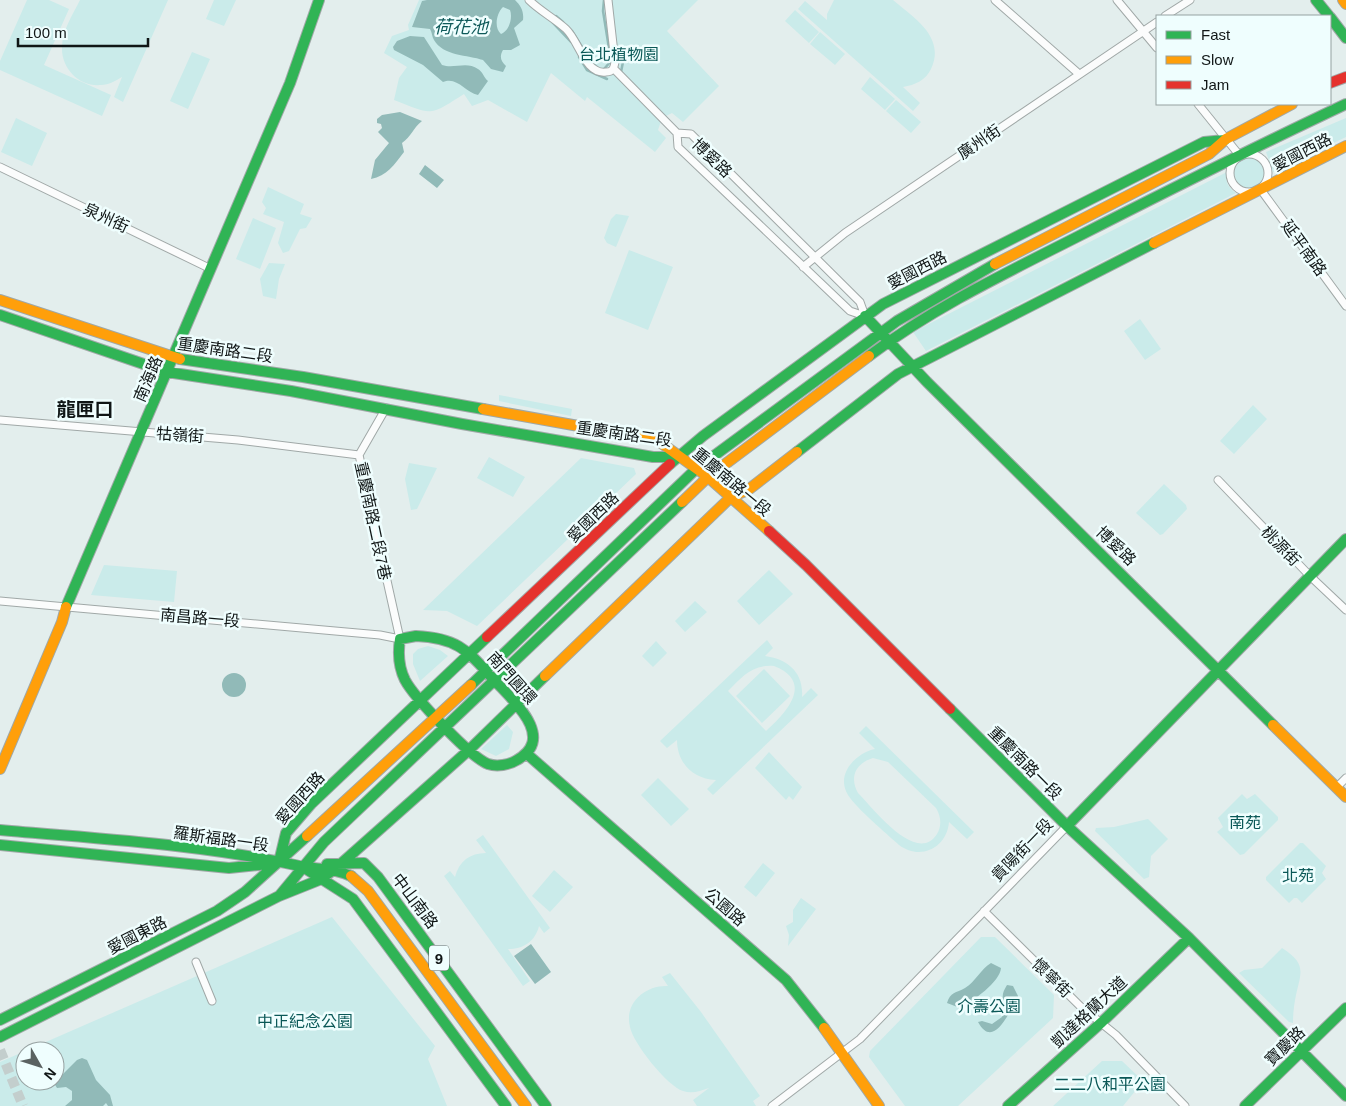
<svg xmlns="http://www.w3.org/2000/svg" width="1346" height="1106" font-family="Helvetica,'Noto Sans TC',sans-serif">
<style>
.green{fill:#caebea;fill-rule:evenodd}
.water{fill:#91bab8;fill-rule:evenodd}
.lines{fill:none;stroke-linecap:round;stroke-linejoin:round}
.stream{stroke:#91bab8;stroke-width:2.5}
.secondary-tunnel{stroke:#c3cecd;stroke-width:10;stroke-dasharray:10 5;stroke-linecap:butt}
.street-casing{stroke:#a0a8a7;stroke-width:9}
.fast-casing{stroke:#a0a8a7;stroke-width:12}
.slow-casing{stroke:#a0a8a7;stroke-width:12}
.jam-casing{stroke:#a0a8a7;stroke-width:12}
.street{stroke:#fbfcfc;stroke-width:7}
.fast{stroke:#30b455;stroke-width:10}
.slow{stroke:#ff9f0a;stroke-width:10}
.jam{stroke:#e5322d;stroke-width:10}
.labels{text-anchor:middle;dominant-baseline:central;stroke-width:5;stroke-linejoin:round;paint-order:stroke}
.shield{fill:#effefe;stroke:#535c5c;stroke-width:1}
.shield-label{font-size:15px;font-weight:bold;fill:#101616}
.park-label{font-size:16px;fill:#0a5857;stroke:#effefe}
.street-label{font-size:16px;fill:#101616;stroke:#effefe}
.water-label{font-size:18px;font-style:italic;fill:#0d5959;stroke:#effefe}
.quarter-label{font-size:19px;font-weight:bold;fill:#101616;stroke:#effefe}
</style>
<rect width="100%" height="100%" fill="#e3eeed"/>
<path class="green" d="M27,0h22l20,9 -25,56 67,30 -9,21 -102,-46v-9z
M80,0h88l-45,102 -9,-5 8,-20c-7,4 -13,8 -21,8 -22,2 -40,-17 -39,-38 0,-16 11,-33 18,-47z
M214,0h22l-12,26 -18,-7z
M419,0h279l-31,31 52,55 -36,36 -11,-9 -10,5 -4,12 8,8 -11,14 -68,-55 -2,4 -34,-28 -24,49 -39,-22 -16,6 -8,-12c-36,23 -31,21 -70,6l5,-22 8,-11 -23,-14 8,-17 17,-6 -1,-5z
M834,0h59c21,18 53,37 38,69 -5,11 -16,16 -28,18l17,16 -7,8 -115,-102 7,-8 22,19v-6z
M795,10l24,22 -10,11 -24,-22z
M820,32l25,22 -10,11 -25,-21z
M192,52l18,7 -22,50 -18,-8z
M870,77l25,22 -10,11 -24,-21z
M896,100l25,22 -10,11 -25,-22z
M16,118l31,15 -15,33 -31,-14z
M1346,118v19l-73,35 -7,-20z
M1234 173a15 15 0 1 1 30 0a15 15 0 1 1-30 0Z
M1227,172c-2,10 1,15 9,21l-310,158 -13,-19z
M268,187l36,17 -4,10 12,4 -6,10 -6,1 -11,22 -6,2 -5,-10 6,-21 -21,-8 3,-6 -4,-6z
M616,214l13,2 -13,31 -9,-4 -3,-5 7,-19z
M253,218l23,10 -16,41 -24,-10z
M629,250l44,17 -25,63 -43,-17z
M269,263l16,1 -6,15 -3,20 -13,-3 -3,-17z
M1140,319l21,30 -16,11 -21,-29z
M499,395l73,14 -1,7 -72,-15z
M1253,405l14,14 -33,35 -14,-13z
M489,457l36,20 -12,20 -36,-19z
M581,458l53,10 2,6 -159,152 -30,-15 -24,-1z
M409,463l28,5 -20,41 -6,1 -6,-31z
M1164,484l22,21 1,4 -24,25 -3,1 -24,-22z
M104,565l73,6 -3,31 -83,-7z
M769,570l24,24 -34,31 -22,-24z
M695,601l12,11 -22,20 -10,-11z
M767,640l6,8 -8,8c22,3 39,16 37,41l9,-9 7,7 -105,100 -6,-6 9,-9c-23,-1 -39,-17 -39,-40l-10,8 -7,-7zM774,666c41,16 12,47 -8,65l-38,-40c14,-14 24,-27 46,-25z
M656,641l11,12 -14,14 -11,-11z
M428,646l12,4 8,6 -28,25 -7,-17v-10l5,-5z
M764,669l26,27 -28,27 -26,-27z
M507,725l6,7 -4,17 -13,7 -15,-7z
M866,726l108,106 -7,7 -18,-17c-2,26 -29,39 -50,23 -13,-12 -42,-36 -51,-50 -13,-21 8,-42 27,-46l-16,-16zM873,758l15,4 48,46c5,8 6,18 1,26 -20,32 -64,-26 -79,-41 -9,-16 -2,-30 15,-35z
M769,752l33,35 -9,13 -4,-4 -3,4 -31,-32z
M658,778l31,31 -18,17 -30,-31z
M1242,794l5,5 8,-5 23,23v3l-34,34 -4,1 -23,-23 6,-5 -5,-9z
M1148,819l20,20 -17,17 -2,21 -5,2 -49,-48 1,-3 18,-1z
M483,835l67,93 -6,5 -5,-7c-4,16 -16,23 -31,23l22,32 -7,5 -79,-110 6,-5 5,6c4,-16 15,-24 31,-24l-10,-13z
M1300,843h3l23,23 -4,7 4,6 -24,24 -5,-5h-3l-5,5 -23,-23v-3z
M763,863l12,10 -19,24 -12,-10z
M554,870l19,17 -23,25 -18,-16z
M801,898l15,11 -28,37 1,-11 -3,-9 7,-4v-12z
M332,917l103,129 -7,13 19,47h-447v-44zM25,1051h30v30h-30z
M981,937h14l59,58 -1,23 -95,88h-53l-36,-49 1,-6z
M1282,948c25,16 19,24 14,47 -2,9 -3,19 -3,28l-4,-1 -50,-49 5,-3 18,-2z
M670,973l31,39 59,84 -7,5 3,5h-59l-4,-6 16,-12c-9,3 -17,6 -26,3 -16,-5 -50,-48 -53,-64 -6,-24 15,-42 38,-41l-6,-9z
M1102,1061h20l22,21 -6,-3 -6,7 4,4 -13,16h-70z"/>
<path class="water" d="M427,0h88c6,6 9,11 8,20l-9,8 6,17 -9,5h-8c-4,7 -2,11 3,16l-3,6 -12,-3 -8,-9c-15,-5 -40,-4 -49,-20 -2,-3 -2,-8 -4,-11l-18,-2 10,-26zM503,7l7,3c3,8 -1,21 -9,24 -7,-6 -5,-20 2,-27z
M410,36l14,1 18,28c12,4 25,-4 36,4 5,3 6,9 10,12l-10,14c-13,-3 -21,-19 -35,-13l-20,-17 -29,-15 -1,-3 4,-6z
M400,112l22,9c-9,7 -11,16 -20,22l2,9c-10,13 -17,24 -33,27l4,-19 14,-17 -11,-11 4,-4 -1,-4 -4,-1v-4l5,-4z
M425,165l19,15 -7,8 -18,-14z
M222 685a12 12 0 1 1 24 0a12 12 0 1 1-24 0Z
M531,944l20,28 -16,12 -21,-28z
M991,963l10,5c-1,14 -28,33 -41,40l-13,-5c3,-11 9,-10 18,-15 10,-6 16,-19 26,-25z
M1007,985l6,1 5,10 -1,5c-8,9 -23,50 -39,21l4,-1 10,3 10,-7 4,-10c-5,-9 -4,-14 1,-22z
M82,1058l5,2 9,20 14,15 3,11h-5l-2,-3 -3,3h-38l7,-6v-9l-6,-4 -9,1 -3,-5 23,-23z"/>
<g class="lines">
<path class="stream" d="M604,0l-1,11 8,50 -7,8
M556,16l7,6
M553,23l18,19
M572,31l20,32 5,4
M617,48l4,10
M579,57l8,13 20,9
M621,72l2,-10"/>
<path class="secondary-tunnel" d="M0,1050l23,56"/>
<g class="street-casing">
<path id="street" d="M529,0c11,11 25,18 37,29 13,12 19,46 40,43 7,0 8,-4 9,-10l-7,-62
M995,0l84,74
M1117,0l40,48
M1165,16l25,-16
M614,69l63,64
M1198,104l42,52
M677,133l1,14 172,164 15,5
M677,133l14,1 169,168 5,14
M1230 173a19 19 0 1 1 38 0a19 19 0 1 1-38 0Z
M0,167l211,102
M1261,190l85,116
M803,267l42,-34 312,-211
M0,420l238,20 121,15
M1218,480l92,96 36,34
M0,601l380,34 20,4 -41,-184 27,-47
M1337,787l9,-9
M984,911l96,95 36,29 69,71
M196,962l16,39
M772,1106l88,-67 207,-213"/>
</g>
<g class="fast-casing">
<path id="fast" d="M1316,0l13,16
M1330,17l16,21
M0,315l167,57 124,19 171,33 191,33h25
M865,316l62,66 346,343
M869,356c64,-48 135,-82 206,-118 90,-46 180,-91 271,-134
M180,359l123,18 180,32
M797,452l101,-78 256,-131
M670,464l33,-28 180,-132 321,-162 21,-2
M66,607l224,-524 29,-83
M416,636c47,2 54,19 84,50 18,19 54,53 17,74 -8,5 -20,7 -29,4 -18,-7 -74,-67 -83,-84 -6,-12 -7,-28 -5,-41z
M471,685l225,-216 201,-148 98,-57
M950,709l117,117 122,112 157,158
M527,754l259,226 38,48
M1067,826l279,-287
M0,830c99,9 199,14 295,35 21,5 36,2 56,11
M0,845l229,23 40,-4
M279,862l7,-29 25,-29 176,-167
M327,864l37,-1 14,14 168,229
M303,867l50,32 153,207
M280,895l44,-53 358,-340
M0,1020l217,-109 28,-19 62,-56
M0,1037l279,-141 40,-16 16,-11 134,-119 76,-74
M1008,1106l94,-84 87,-84
M1245,1106l101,-98"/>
</g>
<g class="slow-casing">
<path id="slow" d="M1343,0l3,4
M1154,243l192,-97
M995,264l214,-110 17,-15 66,-35
M0,300l180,59
M483,409l174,31 51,37 61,54
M682,502l26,-25 161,-121
M545,676l186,-179 17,-7 49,-38
M1273,725l73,72
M0,769l62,-147 4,-15
M307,836l164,-151
M351,876l17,15 158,215
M824,1028l55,78"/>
</g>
<g class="jam-casing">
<path id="jam" d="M1330,83l16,-6
M769,531l37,34 144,144
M487,637l183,-173"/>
</g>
<use href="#street" class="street"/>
<use href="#fast" class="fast"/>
<use href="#slow" class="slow"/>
<use href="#jam" class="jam"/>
</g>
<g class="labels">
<rect class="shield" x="429" y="945.5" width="20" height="25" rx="4"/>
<g class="shield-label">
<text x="439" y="958">9</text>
</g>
<g class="park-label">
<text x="619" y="54">台北植物園</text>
<text x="1245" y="822">南苑</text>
<text x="1298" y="875">北苑</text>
<text x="989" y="1006">介壽公園</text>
<text x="305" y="1021">中正紀念公園</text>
<text x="1110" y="1084">二二八和平公園</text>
</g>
<g class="street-label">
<text transform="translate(979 142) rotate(-34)">廣州街</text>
<text transform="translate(1302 152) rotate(-27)">愛國西路</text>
<text transform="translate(712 158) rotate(44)">博愛路</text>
<text transform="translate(106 218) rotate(25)">泉州街</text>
<text transform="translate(1304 248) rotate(54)">延平南路</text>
<text transform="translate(917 270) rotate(-27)">愛國西路</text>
<text transform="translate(225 350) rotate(8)">重慶南路二段</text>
<text transform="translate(148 379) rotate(-67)">南海路</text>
<text transform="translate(624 434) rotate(8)">重慶南路二段</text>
<text transform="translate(180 435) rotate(4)">牯嶺街</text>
<text transform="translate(732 482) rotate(40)">重慶南路一段</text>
<text transform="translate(593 517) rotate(-44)">愛國西路</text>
<text transform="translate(373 521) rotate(78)">重慶南路二段7巷</text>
<text transform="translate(1116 546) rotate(44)">博愛路</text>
<text transform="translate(1281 546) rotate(46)">桃源街</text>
<text transform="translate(200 618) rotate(5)">南昌路一段</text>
<text transform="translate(512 678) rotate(48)">南門圓環</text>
<text transform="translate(1025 763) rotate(45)">重慶南路一段</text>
<text transform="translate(300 798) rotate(-48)">愛國西路</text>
<text transform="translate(221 839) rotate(8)">羅斯福路一段</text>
<text transform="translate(1022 850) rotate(-46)">貴陽街一段</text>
<text transform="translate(415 901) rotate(53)">中山南路</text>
<text transform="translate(725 907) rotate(41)">公園路</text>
<text transform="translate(137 935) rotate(-27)">愛國東路</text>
<text transform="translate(1052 978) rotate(44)">懷寧街</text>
<text transform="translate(1089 1012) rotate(-43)">凱達格蘭大道</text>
<text transform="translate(1285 1046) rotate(-44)">寶慶路</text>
</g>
<g class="water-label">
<text x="461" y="27">荷花池</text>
</g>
<g class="quarter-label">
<text x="85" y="409">龍匣口</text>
</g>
</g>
<rect x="1156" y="15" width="175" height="90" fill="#effefe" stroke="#96a1a1"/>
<rect x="1166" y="31" width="25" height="8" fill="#30b455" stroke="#96a1a1"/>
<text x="1201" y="40" font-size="15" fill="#101616">Fast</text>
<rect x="1166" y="56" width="25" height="8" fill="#ff9f0a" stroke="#96a1a1"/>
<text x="1201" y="65" font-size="15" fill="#101616">Slow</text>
<rect x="1166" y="81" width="25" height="8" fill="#e5322d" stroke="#96a1a1"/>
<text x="1201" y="90" font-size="15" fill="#101616">Jam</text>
<g transform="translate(40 1066) rotate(129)"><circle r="24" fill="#effefe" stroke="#96a1a1"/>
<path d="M0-4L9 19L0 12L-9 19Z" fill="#5a6261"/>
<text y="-8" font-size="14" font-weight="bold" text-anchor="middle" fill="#101616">N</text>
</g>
<path d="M18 38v8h130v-8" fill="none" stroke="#101616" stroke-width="2.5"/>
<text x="25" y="38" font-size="15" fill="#101616" stroke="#effefe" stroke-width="4" paint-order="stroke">100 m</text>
</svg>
